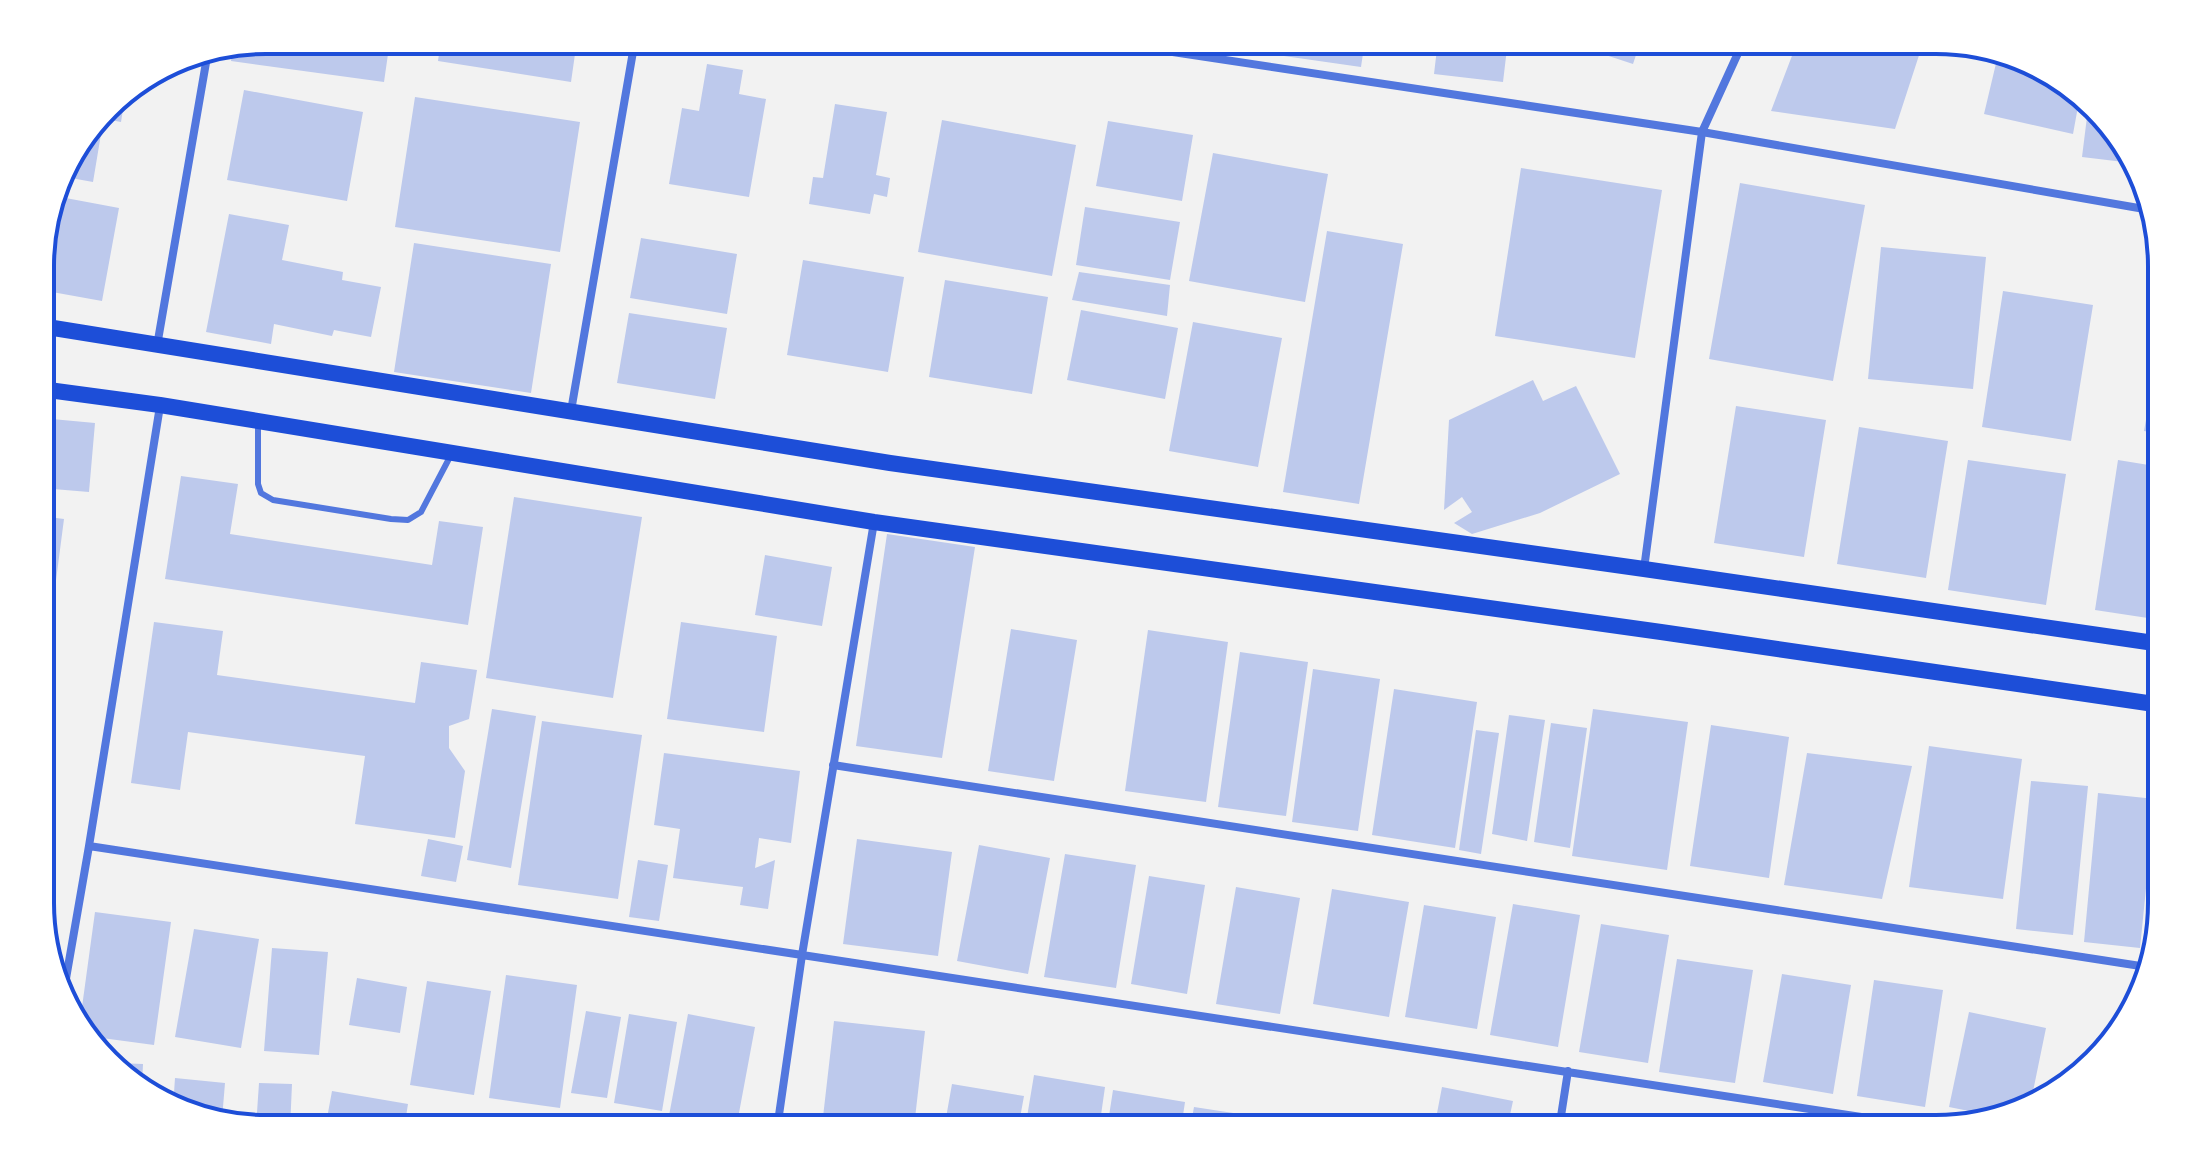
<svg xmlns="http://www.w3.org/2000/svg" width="2202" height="1169" font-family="'Exo 2',sans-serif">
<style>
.building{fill:#bdc9ec}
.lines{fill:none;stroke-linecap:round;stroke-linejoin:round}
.service{stroke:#5277de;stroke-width:6}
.minor{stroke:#5277de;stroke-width:8}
.secondary{stroke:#1d4ed8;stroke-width:16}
.rim{fill:none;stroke:#1d4ed8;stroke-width:4}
</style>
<rect width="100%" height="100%" fill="#f2f2f2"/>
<path class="building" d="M266,40h124l-6,42 -153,-21 2,-14z
M441,40h136l-6,42 -133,-21z
M1207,40h158l-4,27 -155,-22z
M1438,40h70l-5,42 -69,-8z
M1560,40h81l-8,24z
M1798,40h126l-29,89 -124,-18z
M1998,55l38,9 43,37 -6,33 -89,-20z
M707,64l36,6 -4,24 27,5 -17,98 -80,-13 13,-76 17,3z
M244,90l119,22 -16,89 -120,-21z
M126,91l-5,31 -21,-4 17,-22z
M415,97l165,25 -20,130 -165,-25z
M835,104l52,8 -11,63 14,3 -3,19 -13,-3 -4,20 -61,-10 4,-27 10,1z
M2088,109l36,31 8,23 -50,-6z
M942,120l134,25 -24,131 -134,-24z
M1108,121l85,14 -11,66 -86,-15z
M94,126l8,2 -9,54 -33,-6 3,-9z
M1213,153l115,21 -23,128 -116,-21z
M1521,168l141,22 -27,168 -140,-22z
M1740,183l125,22 -32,176 -124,-22z
M55,196l64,12 -17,93 -61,-11v-39z
M1085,207l95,15 -10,58 -94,-15z
M229,214l60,11 -7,35 61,12 -1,8 39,7 -10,50 -37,-7 -2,6 -58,-12 -3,20 -65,-12z
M1327,231l76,13 -44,260 -76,-12z
M641,238l96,16 -10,60 -97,-16z
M414,243l137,21 -20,129 -137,-21z
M1881,247l105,10 -13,132 -105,-10z
M803,260l101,17 -16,95 -101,-17z
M1079,272l91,13 -3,31 -95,-16z
M945,280l103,17 -16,97 -103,-17z
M2003,291l90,14 -22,136 -89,-14z
M1081,310l97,18 -13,71 -98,-19z
M629,313l98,15 -12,71 -98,-16z
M1193,322l89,16 -24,129 -89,-16z
M2157,358l3,1 1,75 -17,-3z
M1533,380l10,21 33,-15 44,88 -80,39 -68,21 -18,-11 18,-11 -10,-15 -18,13 5,-90z
M1736,406l90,14 -22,137 -90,-14z
M41,418l54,5 -6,69 -48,-4z
M1859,427l89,14 -22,137 -89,-14z
M1968,460l98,14 -20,131 -98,-15z
M2118,460l43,7v153l-66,-10z
M181,476l57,8 -8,50 202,31 7,-44 44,6 -15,98 -303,-46z
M514,497l128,20 -29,181 -127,-20z
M41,516l23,3 -12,92 -11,-1z
M887,534l88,13 -33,211 -86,-12z
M765,555l67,12 -10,59 -67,-11z
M154,622l69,9 -6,44 198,28 6,-41 56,8 -8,49 -20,7v22l16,23 -10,67 -100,-14 10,-68 -177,-24 -8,58 -49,-7z
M681,622l96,14 -13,96 -97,-13z
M1011,629l66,11 -23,141 -66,-10z
M1148,630l80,12 -22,160 -81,-11z
M41,648l12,1 -10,45h-2z
M1240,652l68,10 -22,154 -68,-9z
M1313,669l67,10 -22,152 -66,-9z
M1394,689l83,13 -22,146 -83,-13z
M492,709l44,7 -25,152 -44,-8z
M1593,709l95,13 -21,148 -95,-14z
M1509,715l36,5 -18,121 -35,-7z
M542,721l100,14 -24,164 -100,-14z
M1551,723l36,5 -17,120 -36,-6z
M1711,725l78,12 -20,141 -79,-12z
M1476,730l23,3 -18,121 -22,-4z
M1929,746l93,13 -19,140 -94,-12z
M664,753l136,18 -9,72 -32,-5 -4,30 20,-8 -7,49 -28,-4 3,-18 -70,-9 7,-49 -26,-4z
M1807,753l105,13 -30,133 -98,-14z
M2031,781l57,5 -15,149 -57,-6z
M2098,793l57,6 -15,149 -56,-6z
M428,839l35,7 -7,36 -35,-6z
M857,839l95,13 -14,104 -95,-12z
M42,845l8,1 -7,36h-1z
M979,845l71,13 -22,116 -71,-13z
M1065,854l71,11 -20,123 -72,-11z
M638,860l30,5 -9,56 -30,-4z
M1149,876l56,9 -18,109 -56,-10z
M1236,887l64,11 -20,116 -64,-10z
M1332,889l77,13 -20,115 -76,-13z
M1513,904l67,11 -22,132 -68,-12z
M1424,905l72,12 -19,112 -72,-12z
M95,912l76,10 -17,123 -67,-9 -8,-7z
M1601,924l68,11 -21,128 -69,-11z
M194,929l65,10 -18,109 -66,-11z
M272,948l56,4 -9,103 -55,-4z
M1677,959l76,11 -18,113 -76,-11z
M1782,974l69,11 -18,109 -70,-12z
M506,975l71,10 -17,123 -71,-10z
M357,978l50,9 -7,46 -51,-8z
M1874,980l69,10 -18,117 -68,-11z
M427,981l64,10 -17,104 -64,-10z
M586,1011l35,6 -14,81 -36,-5z
M1969,1012l77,16 -15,73 -42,14 -40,-8z
M629,1014l48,8 -15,89 -48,-8z
M688,1014l67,13 -19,102h-24l-44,-8z
M834,1021l91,10 -11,96 -91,-10z
M117,1063l26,1 -1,21 -14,-13z
M1034,1075l71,12 -6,42h-74z
M175,1078l50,5 -3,36 -49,-12z
M259,1083l33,1 -2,45h-24l-10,-2z
M952,1084l72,12 -6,33h-74z
M1442,1087l71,14 -6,28h-73z
M1113,1090l72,12 -4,27h-74z
M332,1091l76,13 -4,25h-79z
M1194,1107l72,11 -2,11h-74z
M427,1114l63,11 -1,4h-65z
M506,1117l67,8 -1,4h-67z
M1276,1118l56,9v2h-58z"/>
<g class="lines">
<path class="service" d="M258,424v60l3,9 12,7 118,19 17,1 13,-8 31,-59"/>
<path class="minor" d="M1093,40l609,92 448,78
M1193,54l2,-14
M157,346l51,-295
M571,411l64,-371
M1644,569l58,-437 42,-92
M833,765l1314,202
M89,846l1851,283
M64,990l25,-144 71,-440
M777,1129l25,-174 72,-433
M1559,1129l9,-58"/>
<path class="secondary" d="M41,326l849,137 754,106 517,75
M41,389l119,16 714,117 787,110 500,73"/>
</g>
<path d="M0 0H2202V1169H0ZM266 54H1936A212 212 0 0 1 2148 266V903A212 212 0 0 1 1936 1115H266A212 212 0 0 1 54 903V266A212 212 0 0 1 266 54Z" fill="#fff" fill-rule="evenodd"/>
<path class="rim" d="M266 54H1936A212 212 0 0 1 2148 266V903A212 212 0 0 1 1936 1115H266A212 212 0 0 1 54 903V266A212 212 0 0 1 266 54Z"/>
</svg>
